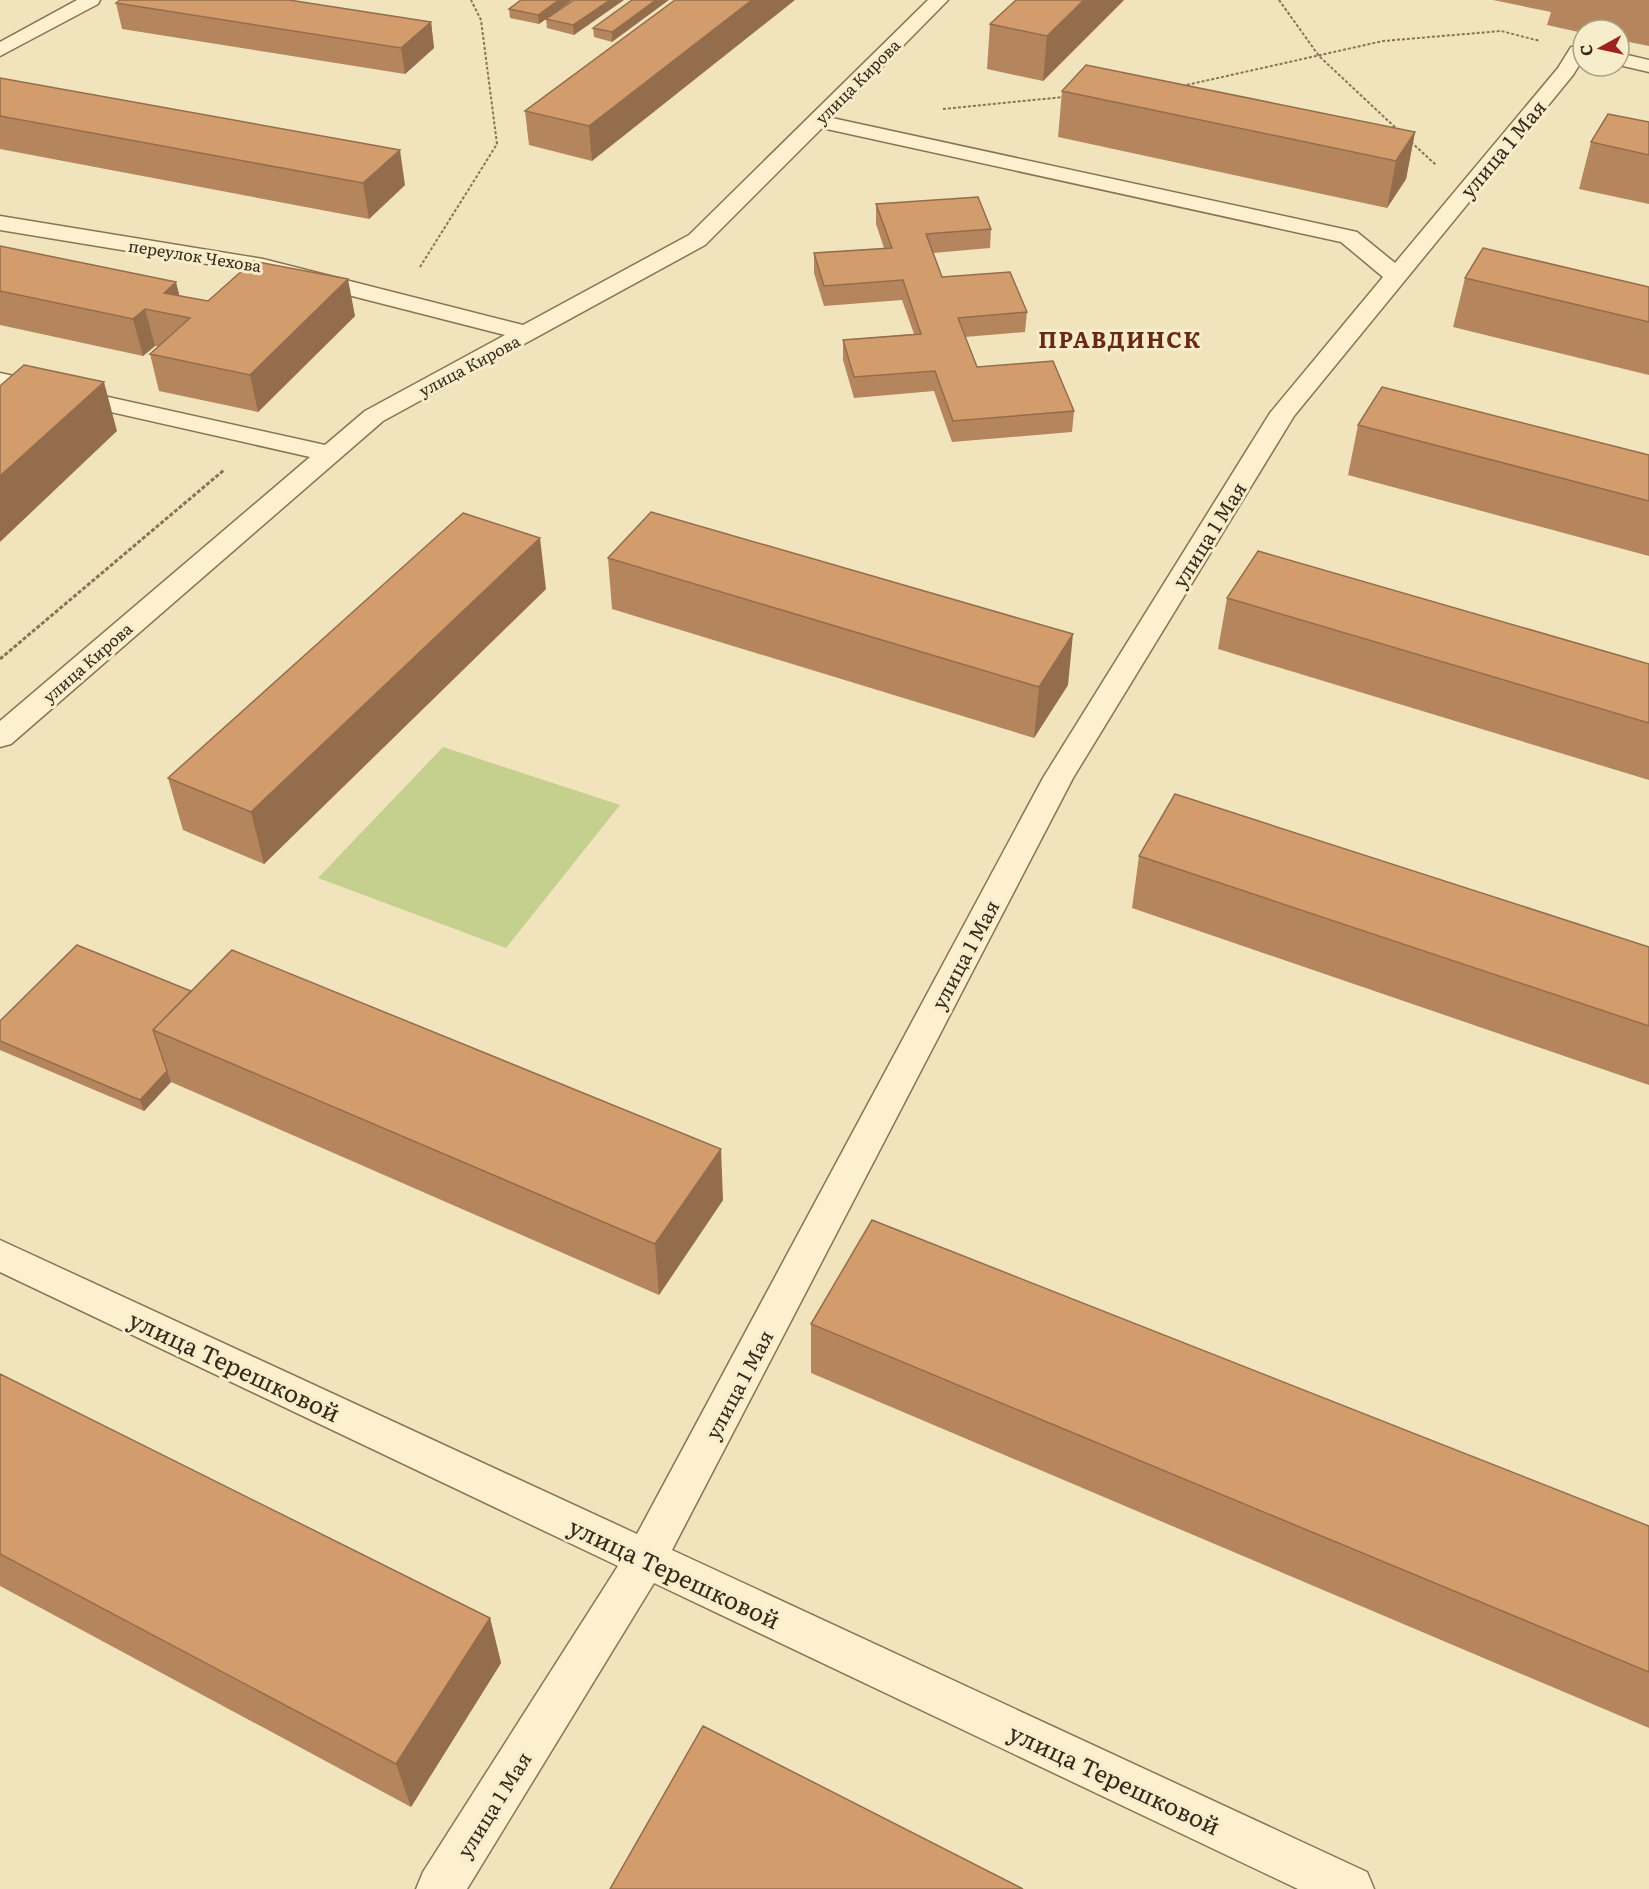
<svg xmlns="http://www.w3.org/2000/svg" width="1649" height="1889" font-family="Literata,serif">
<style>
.green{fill:#c5d08e}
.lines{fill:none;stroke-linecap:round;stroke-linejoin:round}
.minor-casing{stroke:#8a7353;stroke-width:3}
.path-far1{stroke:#8a7353;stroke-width:2;stroke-dasharray:3 2;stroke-linecap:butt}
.path{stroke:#8a7353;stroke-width:3;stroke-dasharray:4 2;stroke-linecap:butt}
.minor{fill:#fcf0ce;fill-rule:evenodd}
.wall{fill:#b5865e}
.shaded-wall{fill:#946d4c}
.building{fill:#d39c6d;stroke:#946d4c;stroke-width:1.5}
.labels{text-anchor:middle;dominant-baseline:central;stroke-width:6;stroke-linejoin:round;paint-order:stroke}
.far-street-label{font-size:16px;fill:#37291a;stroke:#f8edcb}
.street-label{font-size:20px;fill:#37291a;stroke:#f8edcb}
.far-district-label{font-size:22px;font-weight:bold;letter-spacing:1.5px;fill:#682a16;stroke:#f8edcb}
.near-street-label{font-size:24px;fill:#37291a;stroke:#f8edcb}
</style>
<rect width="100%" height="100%" fill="#f1e3bb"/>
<path class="green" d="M443,747l177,58 -114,143 -188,-70z"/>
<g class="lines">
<g class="minor-casing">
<path id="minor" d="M77,0h23l-2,4 -98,52v-14z
M928,0h20l-116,118 525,114 38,31 163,-195 13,-21 12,-1v13l-10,16 -279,341 -221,362 -401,772 695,322 7,17h-76l-644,-306 -187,306h-51l7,-17 195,-306 -618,-294v-32l637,294 406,-756 227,-365 113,-136 -42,-35 -519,-114 -117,117 -322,176 -372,323 -11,3v-26l310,-264 -310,-70v-14l325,72 40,-34 140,-76 -243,-62 -262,-43v-14l263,43 260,66 166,-90z
M1619,53l30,7v12l-30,-7z"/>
</g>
<path class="path-far1" d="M1279,0l40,56 80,75
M1182,86l201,-45 118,-10 39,10
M943,109l121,-12
M1411,142l25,23
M420,267l77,-123 -16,-124 -10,-20"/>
<path class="path" d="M0,659l224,-189"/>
<use href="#minor" class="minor"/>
</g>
<path class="wall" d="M521,0h51l-22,16 24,-16v35l-27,-7 -1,-9 -7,5 -29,-6 -1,-9z
M632,0l-20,42 -18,-5 -1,-9z
M675,0l-83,161 -63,-16 -4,-34z
M1124,0l-81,81 -56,-12 3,-45z
M1493,0h156v46l-30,-6v-10h-36v3l-36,-8 4,-13z
M116,3l315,19 3,26 -29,26 -283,-45z
M0,78l405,107 -36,34 -369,-70z
M1062,91l353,41 -9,47 -19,29 -329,-71z
M1649,122v82l-70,-15 12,-47z
M876,204l115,25 -1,19 -57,5 9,24 85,35 -2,20 -60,5 12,30 97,44 -2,21 -120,10 -18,-51 -80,7 -11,-38v-20l71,-6 -12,-34 -78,6 -10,-33v-20l70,-5 -8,-24z
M0,246l180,50 28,5 147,15 -97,96 -99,-21 -9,-37 8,-8h-3l-12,10 -143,-31z
M1465,278l184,9v88l-196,-48z
M1358,425l291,30v101l-301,-81z
M608,558l460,127 -34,53 -422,-129z
M546,589l-282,275 -81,-34 -15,-52z
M1227,598l422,66v116l-431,-131z
M1139,856l510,91v138l-517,-177z
M191,991l532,209 -64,95 -488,-213 -27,29 -144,-61v-29z
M811,1324l838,202v202l-838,-355z
M0,1374l490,244 11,45 -90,144 -411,-221z"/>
<path class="shaded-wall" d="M559,0h13l-33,24 -1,-9z
M610,0h14l-50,35 -1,-10z
M656,0h13l-57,42v-10z
M752,0h43l-203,161 -3,-35z
M1084,0h40l-81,81 4,-45z
M431,22l3,26 -29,26 -4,-26z
M1415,132l-9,47 -19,29 9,-47z
M400,150l5,35 -36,34 -6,-36z
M348,279l7,37 -97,96 -8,-37z
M176,282l9,35 -21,-24z
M145,309l10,37 -12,10 -10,-37z
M104,382l13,49 -117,111v-66z
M540,538l6,51 -282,275 -13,-52z
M1073,634l-5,51 -34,53 5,-51z
M167,1071l4,11 -27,29 -4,-11z
M721,1149l2,51 -64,95 -4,-51z
M490,1618l11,45 -90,144 -15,-43z"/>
<path class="building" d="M120,0h169l142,22 -30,26 -285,-45z
M521,0h38l-21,15 -29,-6z
M574,0h36l-37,25 -27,-6z
M632,0h24l-44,32 -19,-4z
M675,0h77l-163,126 -64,-15z
M1016,0h68l-37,36 -57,-12z
M1086,65l329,67 -19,29 -334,-70z
M0,78l400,72 -37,33 -363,-67z
M1608,114l41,8v33l-58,-13z
M978,197l13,32 -65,5 16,43 68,-5 17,40 -69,6 19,49 76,-6 21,50 -121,10 -18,-50 -81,6 -11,-37 78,-6 -18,-54 -79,6 -10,-33 78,-5 -16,-44z
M0,246l176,36 -12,11 44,8 45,-40 95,18 -98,96 -100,-21 40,-36 -45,-9 -12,10 -133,-28z
M1483,248l166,39v35l-184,-44z
M24,365l80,17 -104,94v-90z
M1382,387l267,68v46l-291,-76z
M651,512l422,122 -34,53 -431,-129z
M463,513l77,25 -289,274 -83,-34z
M1258,551l391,113v59l-422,-125z
M1175,794l474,153v79l-510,-170z
M77,945l114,46 -38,39 14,41 -27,29 -140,-59v-20z
M232,950l489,199 -66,95 -502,-214z
M872,1220l777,306v146l-838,-348z
M0,1374l490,244 -94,146 -396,-210z
M703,1726l320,163h-413z"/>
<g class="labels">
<g class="far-street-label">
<text transform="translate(857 81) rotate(-45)">улица Кирова</text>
<text transform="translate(195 255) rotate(9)">переулок Чехова</text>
<text transform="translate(469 365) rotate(-28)">улица Кирова</text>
<text transform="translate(87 662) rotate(-41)">улица Кирова</text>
</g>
<g class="street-label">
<text transform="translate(1502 148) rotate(-50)">улица 1 Мая</text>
<text transform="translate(1208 534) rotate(-58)">улица 1 Мая</text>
<text transform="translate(964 954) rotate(-62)">улица 1 Мая</text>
<text transform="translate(738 1384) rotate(-62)">улица 1 Мая</text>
<text transform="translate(493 1804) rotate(-58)">улица 1 Мая</text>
</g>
<g class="far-district-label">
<text x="1120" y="338">ПРАВДИНСК</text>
</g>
<g class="near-street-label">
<text transform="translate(235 1365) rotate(25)">улица Терешковой</text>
<text transform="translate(675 1572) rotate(25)">улица Терешковой</text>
<text transform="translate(1115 1778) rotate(25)">улица Терешковой</text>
</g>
</g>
<g transform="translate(1601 48) rotate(262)"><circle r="28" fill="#f8edcb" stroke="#ab9f84" stroke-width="1.5"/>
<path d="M0-4.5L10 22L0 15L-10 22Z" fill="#9e231e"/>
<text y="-9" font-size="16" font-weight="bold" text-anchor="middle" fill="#37291a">С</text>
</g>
</svg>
